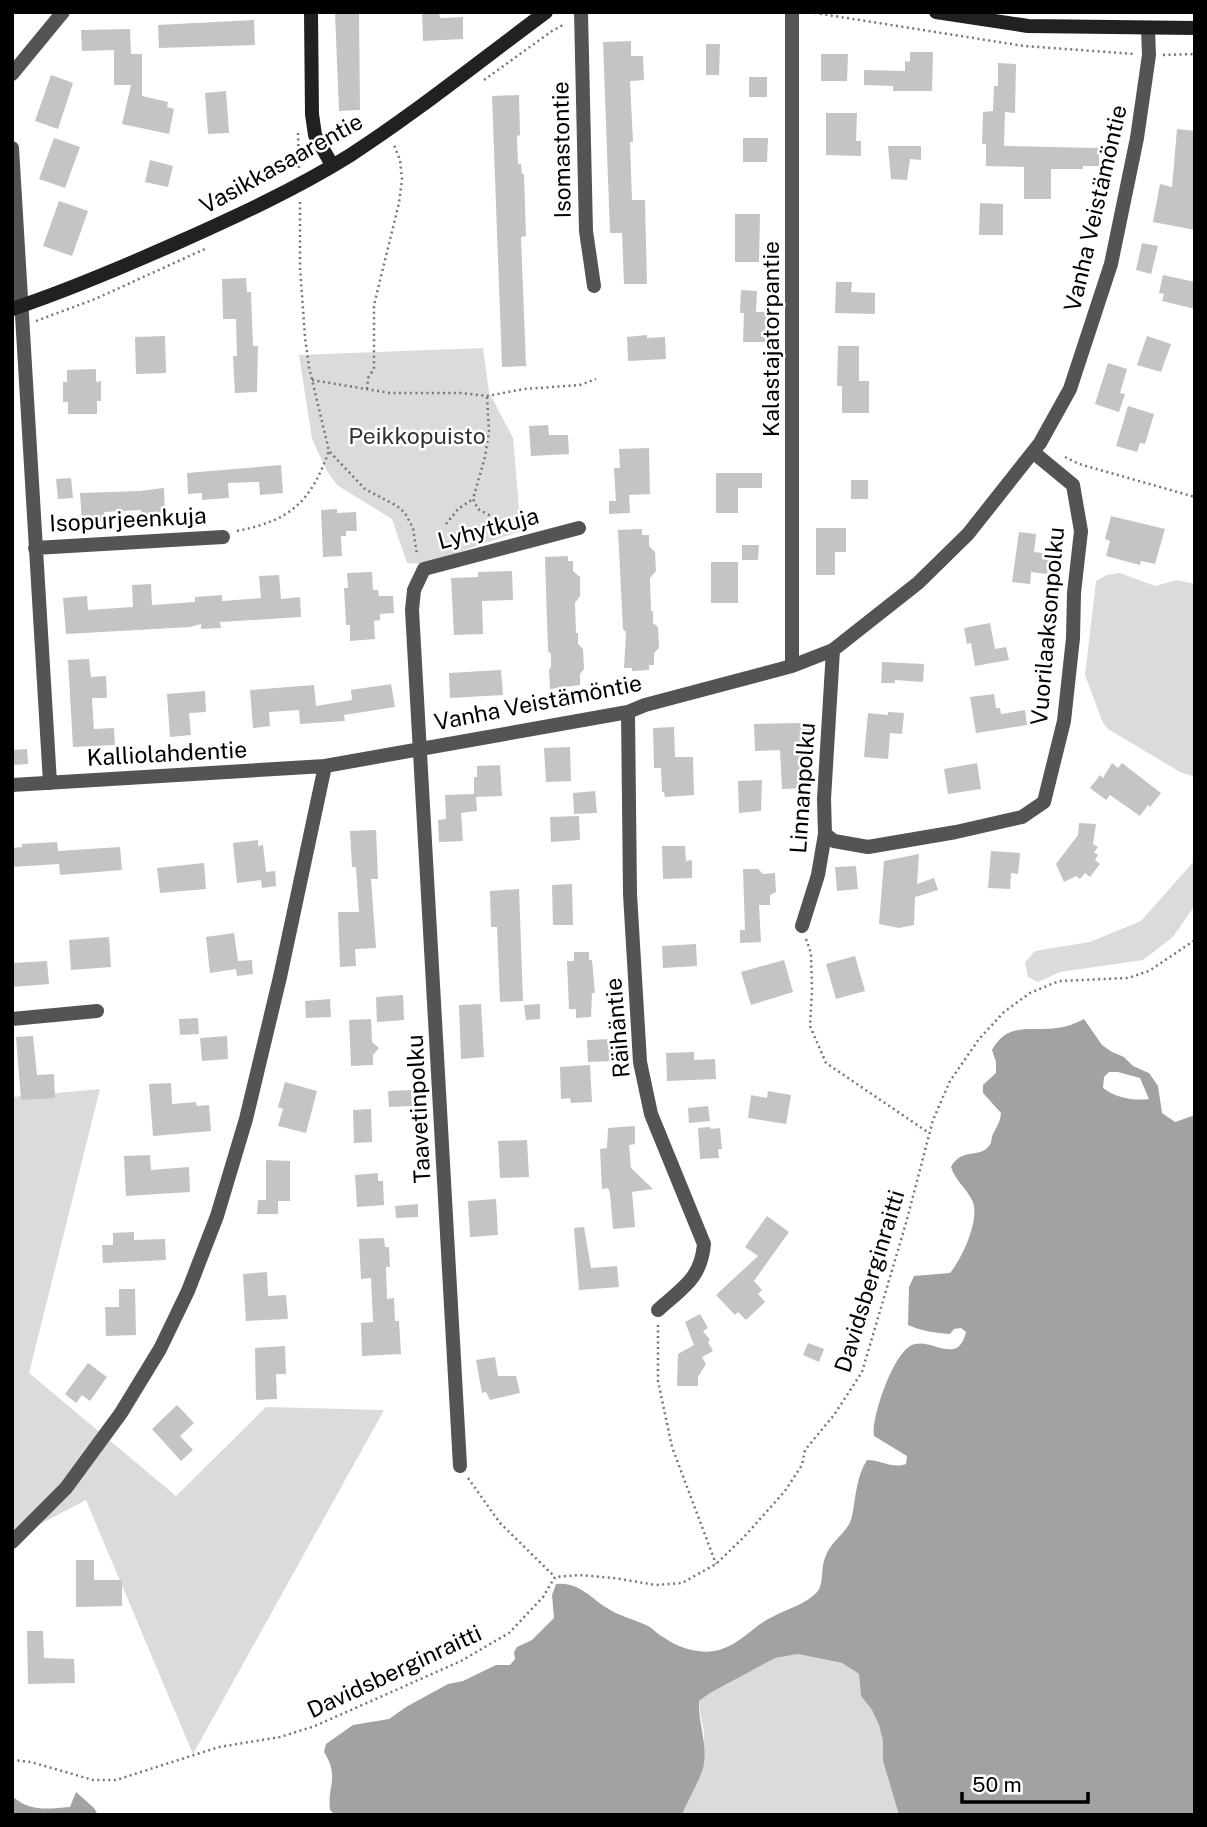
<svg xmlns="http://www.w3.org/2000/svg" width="1207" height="1827" font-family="'Public Sans',sans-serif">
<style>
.green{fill:#dbdbdb}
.water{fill:#a2a2a2;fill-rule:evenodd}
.building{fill:#c4c4c4}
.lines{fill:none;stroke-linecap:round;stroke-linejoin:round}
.path{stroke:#767676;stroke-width:2.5;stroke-dasharray:2 3.5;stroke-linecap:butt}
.street{stroke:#545454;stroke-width:14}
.secondary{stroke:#212121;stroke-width:14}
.labels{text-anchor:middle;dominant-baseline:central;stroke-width:5;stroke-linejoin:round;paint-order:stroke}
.street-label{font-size:23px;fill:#000;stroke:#fff}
.park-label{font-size:23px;fill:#323232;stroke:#fff}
</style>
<rect width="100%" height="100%" fill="#fff"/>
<path class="green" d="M483,348l6,44 24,46 8,93 -97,33 -17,-1 -15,-44 -55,-34 -10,-14 -15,-32 -13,-84z
M1120,573l35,13 22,-6 18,4v193l-15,-5 -72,-43 -5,-6 -18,-48 11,-94 11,-6z
M1195,860v45l-22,32 -30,23 -83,12 -22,10 -10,-5 -3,-15 10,-11 55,-9 51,-21z
M100,1089l-71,284 147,123 90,-89 118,3 -191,344 -107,-254 -74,39v-442z
M798,1654l44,9 17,11 2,22 11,14 7,15 4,16v20l16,54h-217c9,-24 19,-50 22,-75 1,-12 -5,-26 -5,-39l11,-8 65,-35z"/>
<path class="water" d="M1084,1019l18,26 10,7 12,5 9,9 16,7 9,13 4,27 13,9 20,-7v700h-296l-16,-54v-20l-4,-16 -7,-15 -11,-14 -2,-22 -17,-11 -44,-9 -23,4 -65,35 -11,8c-1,21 8,41 5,62 -1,12 -17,38 -22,52h-347l-5,-5c-3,-25 10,-32 -6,-58l2,-8 27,-19 36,-6 17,-12 42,-23 15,-3 33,-16h14l5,-6 -1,-7 3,-5 15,-7 22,-22 -2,-23 4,-11c22,-3 35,14 51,24 12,8 26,11 39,17 7,3 11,9 17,12 16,11 36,18 56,13 22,-6 33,-23 53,-33 13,-7 43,-16 48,-30 4,-12 0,-21 8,-36 7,-13 21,-20 24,-35 4,-19 4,-39 15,-56 14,0 26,9 39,4l1,-8 -33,-20c-3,-19 21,-89 41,-92 13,-3 26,7 38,5 8,-1 11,-10 13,-17l-5,-4 -7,1 -4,5c-14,-1 -29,-3 -42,-9l1,-38 5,-11 36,-3c12,-14 31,-55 22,-73 -6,-12 -17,-20 -21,-33 11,-20 28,-8 38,-21 3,-3 2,-8 4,-12 4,-8 7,-11 8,-21l-18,-20v-8l13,-12v-11l-4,-12c16,-29 38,-18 65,-22 10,-1 19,-5 27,-9zM1109,1072h9l22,6 9,21c-15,2 -33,-1 -46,-11l1,-11z
M76,1792l18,16 4,7h-86v-19c18,16 35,13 58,11z"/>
<path class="building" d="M335,12h24l1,98 -21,1z
M422,12h17l1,6 23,-1v22l-40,2z
M254,20l1,25 -96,3 -1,-23z
M130,29l1,25h11v42l26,6 -1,5 7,2 -5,25 -47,-10 9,-39h-17v-35l-32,1 -1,-21z
M631,41v15h12l1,24 -14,1 3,61h-3l2,58h13l2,84h-23l-2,-51h-12l-7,-191z
M706,44h14l-1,31h-13z
M910,52h23l-1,39h-39v-5l-29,-1v-15l41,1v-10l5,1z
M821,54h27l-1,27h-26z
M998,63l18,1 -1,49 -10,-1 -1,34 95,2v18h-16v3h-32v30h-27v-32l-38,-1v-22h-4l1,-32 10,-1 1,-25h4z
M51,75l22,8 -15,46 -23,-8z
M749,77h18v20h-18z
M226,91l3,42 -21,1 -3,-41z
M519,95l1,40 -3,1 1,28h3l1,10h2l2,62 -5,1 5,129 -24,1 -10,-271z
M826,113h31l-1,28h5v15l-35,-1z
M1177,129l18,2v99l-42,-8 7,-38 12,3z
M54,138l26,9 -15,41 -26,-9z
M743,138h25l-1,24h-24z
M888,146h33v14l-11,-1 -3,21 -16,-1z
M150,160l23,6 -5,21 -23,-5z
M59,201l29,10 -16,45 -29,-10z
M980,203l23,1v31h-24z
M735,214h25l-1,48h-24z
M1142,243l16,3 -7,28 -15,-4z
M1163,275l32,7v27l-33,-8 2,-7 -5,-1z
M246,278l1,14h4l2,54h5l-1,46 -22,1 -2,-37h4l-1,-37h-13l-1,-40z
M836,282h16l-1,10 24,1v21l-40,-1z
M741,290l16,1 -1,21h10l-1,30h-22l1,-29h-4z
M647,335v3l18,-1 1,22 -38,2 -1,-24z
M165,336l1,37 -30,1 -1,-37z
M1147,336l24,8 -10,28 -24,-7z
M838,346h21v35h10v32h-27v-27h-5z
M1108,363l19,6 -7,24 5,1 -6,18 -24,-8z
M96,369v13l5,-1v20h-4v13h-29v-12h-5v-20h4v-12z
M1128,406l26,8 -9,30 -5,-1 -3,9 -21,-6z
M548,425l1,10h19l1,19 -38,2 -2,-30z
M649,448l1,46 -21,1 1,18 -21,1v-13h7l-2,-33h6l-1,-19z
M281,465l2,28 -23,2 -1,-13 -31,1 1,15 -27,2v-7l-14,1 -1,-21z
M716,473h46v15h-24v25h-22z
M71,478l2,20 -15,1 -2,-20z
M851,480h17v19h-17z
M164,488l1,29 -23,1 -1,-8 -37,2 1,9 -23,2 -2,-30 60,-2z
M337,509v4l19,-1 1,19h-11v5h-5l1,20 -19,1 -2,-47z
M1111,516l54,13 -10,35 -14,-3 -1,4 -34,-9 4,-15 -5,-2z
M816,528h30v24h-11v23h-19z
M642,529v6h7v11l6,6 1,19 -6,7 1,33h2v12l5,4 1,21 -5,5v12h-5v5l-17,1v-3h-8l2,-36 -3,-3 -5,-99z
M1019,532l17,2 -2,18 16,2 -3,20 -16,-2 -1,12 -18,-2z
M742,545h17l-1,15h-16z
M568,556v5h5v10l7,6v19l-5,7 1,30h2v11l5,5 1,20 -4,5v11l-30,4 -1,-19 2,-3v-13l-3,-3 -3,-94z
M711,562h27v41h-27z
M512,571l1,29 -31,1 1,33 -29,1 -3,-57 27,-1v-5z
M372,572l1,18h5l1,6h14l1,17 -14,1v6l-6,1 1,18 -25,2v-16h-4l-2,-37h4l-1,-15z
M279,575l2,24 19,-2 1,20 -81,5 1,6 -20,1v-5l-11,3 -124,7 -3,-36 24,-2 1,14 45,-3 -1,-22 19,-1 1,21 43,-3v-5l27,-2v6l39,-3 -2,-22z
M990,623l5,26 11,-2 3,13 -34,6 -4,-23 -4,1 -3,-16z
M89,659l2,18 15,-1 1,22h-15l2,31 20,-1 1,17 -42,2 -5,-87z
M882,662l42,2 -1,18 -28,-2v3h-14z
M501,670l2,25 -53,3 -1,-25z
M391,684l4,23 -51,8 1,6 -45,3 -1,-14 -30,2 1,14 -17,2 -3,-38 64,-5 2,21 36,-6 -1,-10z
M205,691l1,21 -17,1 2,22 -21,2 -3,-43z
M994,694l2,14h4l1,6 24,-4 2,15 -51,8 -6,-36z
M888,712l16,1 -2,21 -12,-1 -2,26 -24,-2 4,-44 20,2z
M801,723l13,2 -1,15h-11l3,48 -23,1 -2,-39 -25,1 -1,-27z
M674,727l1,30h18l1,38 -29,2 -1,-5h-2l-1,-24h-7l-1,-40z
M570,747l1,34 -25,1 -2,-34z
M27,749l1,15 -16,1v-15z
M977,763l4,26 -33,5 -4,-25z
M1112,763l6,5 4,-5 39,30 -11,14 -2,-2 -8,11 -30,-21 -4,5 -16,-12 10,-13 3,3z
M500,765l2,31 -26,1 1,14 -16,2 2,28 -24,1 -1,-22 8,-1 -1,-24 29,-1v-17h3v-11z
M762,780l-1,31 -22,2 -1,-32z
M595,791l2,22 -23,1 -1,-21z
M579,816l1,24 -29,2 -1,-25z
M1079,823l17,1 -3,20 5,3 -4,5 4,3 -3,5 5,4 -10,13 -5,-4 -5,6 -4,-3 -12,6 -8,-18 22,-29z
M376,830l2,49h-7l5,69 -21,1 1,17 -16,1 -2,-55h21l-3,-45h-4l-2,-36z
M258,840v6l5,-1 3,27 9,-1 1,15 -14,2 -1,-8 -24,3 -4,-40z
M57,842l1,9 62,-4 2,23 -62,5 -1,-11 -47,3v-19l10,-1v-3z
M662,846h23l1,15 6,-1v18l-29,1z
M991,851l29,2 -2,21 -7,-1 -1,16 -22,-1z
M919,854l-2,30 17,-6 4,12 -23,7 -1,28 -15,3 -20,-4 5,-63z
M204,863l2,26 -46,4 -3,-25z
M856,866l2,23 -21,2 -2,-24z
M743,869h15l5,5 12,-1 1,19 -6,3v10h-11l2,37 -21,1v-13h5z
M572,884l1,41h-20l-1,-40z
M519,889l4,112 -23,1 -3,-75h-6l-1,-36z
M234,933l4,28 14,-1 1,14 -16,2 -1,-7 -26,4 -4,-36z
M109,937l2,30 -40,3 -2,-30z
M696,944l1,22 -34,2 -1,-22z
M574,952h15v8h3l3,33h-3l-1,24 -15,1v-9h-7l-2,-48h7z
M855,956l10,35 -29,8 -10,-35z
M784,960l9,32 -42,13 -10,-33z
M47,961l2,23 -37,3v-24z
M403,995l1,25 -27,2 -1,-25z
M330,999l1,18 -25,1 -1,-17z
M481,1004l3,53 -23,2 -2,-54z
M540,1004v15l-14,1 -2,-15z
M198,1018l1,16 -19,1 -1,-16z
M371,1019l1,23 7,6 -6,7v10l-22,1 -2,-46z
M33,1036l4,39 17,-1 1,24 -34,2 -5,-63z
M227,1036l1,23 -26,2 -2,-23z
M613,1039l1,22 -26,1 -1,-22z
M694,1052v8l21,-1 1,20 -49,2 -1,-28z
M590,1065l2,37 -21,1 -1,-5 -9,1 -1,-32z
M285,1082l32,9 -11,42 -28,-7 5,-17 -5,-2z
M171,1083l1,21 24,-2 1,4 12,-1 2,26 -58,5 -4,-52z
M411,1090l1,16 -23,1 -1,-16z
M768,1091l23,4 -5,29 -38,-6 3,-23 16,3z
M708,1106l2,15 -21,2 -1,-15z
M371,1109l1,33 -18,1 -1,-33z
M635,1126v18l-6,1 2,23 22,21 -21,3 3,35 -22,2 -3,-36 -2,-5 -6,1 -2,-40 7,-1 1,-20z
M710,1127l1,2 9,-1 2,21h-4l1,9 -19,1 -2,-31z
M527,1140l2,37 -29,1 -2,-37z
M150,1155l1,15 38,-3 1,25 -64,4 -2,-40z
M266,1160l24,1v40h-12v13h-21l1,-14h8z
M378,1173v8h5l1,24 -27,2 -2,-32z
M496,1199l2,36 -28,2 -2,-36z
M418,1204v13l-22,1 -1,-12z
M767,1216l22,16 -35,49 8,9 -4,4 7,8 -19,18 -8,-8 -3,3 -19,-20 42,-39 -13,-9z
M584,1227l7,41 26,-2 2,21 -40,3 -5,-62z
M134,1232v8l31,-1 1,21 -63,3 -1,-18h11v-12z
M384,1238l1,9h4l1,20h-4l1,32 7,-1 1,23h4l2,33 -39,2 -1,-33 12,-1 -2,-44 -10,1 -2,-40z
M267,1272l1,24 18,-1 2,24 -42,2 -3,-47z
M119,1289h16l1,46 -30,1 -1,-29h14z
M700,1314l8,14 -5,3 7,9 -2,2 5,9 -11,6 4,7 -8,13v9h-21l1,-32 16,-9 -9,-23z
M808,1343l16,6 -5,13 -16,-7z
M285,1346l1,28h-10l1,25 -21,1 -1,-52z
M495,1357l3,19h18l4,17 -30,7 -4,-8 -4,1 -6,-33z
M88,1363l19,14 -17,24 -8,-6 -6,8 -11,-9z
M177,1405l17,18 -14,13 13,14 -12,11 -29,-32z
M76,1560h18v20h28v26l-46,1z
M27,1631h16l1,27 30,1 1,24 -47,1z"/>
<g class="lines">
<path class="path" d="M809,12l215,34 111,8
M1163,55l32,-1
M484,80l68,-49 13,-7
M298,133l1,35
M300,202v65l5,70 4,30 20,84 36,38 32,17 8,7 8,15 4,27
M36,321l59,-22 112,-51
M312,380l78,13h71l26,3 37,-7 56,-4 16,-6
M367,389l1,-11 6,-9v-64l25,-102 3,-24 -2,-19 -6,-15
M487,397l2,34 -4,26 -12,42 5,10 37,20
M1065,457l14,7 116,33
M446,524l12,-15 15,-10
M237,531c54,-11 73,-28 92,-80
M806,939l5,14 1,37 -2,36 16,37 103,70
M658,1325v56l14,66 44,117
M468,1478l32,45 55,54
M12,1760l19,2 62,18h23l103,-33 61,-10 35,-11 146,-65 48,-28 34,-36 12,-20 24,-2 35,3 42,7 26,-2 34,-19 28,-27 41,-46 17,-26 3,-15 29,-35 28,-43 44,-149 27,-103 17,-39 29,-42 25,-27 26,-19 29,-12 69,-3 21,-7 46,-31"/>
<path class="street" d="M581,12l5,219 8,55
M12,74l51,-62
M12,148l38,635
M35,548l188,-11
M792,666v-654
M628,712l2,182 10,168 11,52 53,130c-3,35 -22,44 -46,66
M12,785l313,-19
M825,834l9,7 34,6 88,-15 66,-15 22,-15 20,-81 9,-83 1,-45 7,-62 -8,-46 -40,-33
M802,926l16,-51 7,-41 -1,-35 9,-149
M12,1019l85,-8
M460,1466l-48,-856 2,-20 10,-21 155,-41
M12,1542l54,-54 55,-75 39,-64 28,-58 29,-75 29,-97 34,-142 45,-211 303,-54 17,-7 147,-39 41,-16 85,-67 50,-49 72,-91 30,-54 41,-125 26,-126 12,-83 -1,-26"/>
<path class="secondary" d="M311,12l1,102 3,21 17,30
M936,12l92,14 167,2
M12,309c57,-19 113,-43 167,-67 58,-26 117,-53 170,-86 68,-44 132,-96 197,-144"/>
</g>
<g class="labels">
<g class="street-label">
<text transform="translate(561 150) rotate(-91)">Isomastontie</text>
<text transform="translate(281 163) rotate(-29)">Vasikkasaarentie</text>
<text transform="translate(1095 208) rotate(-77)">Vanha Veistämöntie</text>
<text transform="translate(770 339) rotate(-90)">Kalastajatorpantie</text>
<text transform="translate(128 519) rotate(-3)">Isopurjeenkuja</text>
<text transform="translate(488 528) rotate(-15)">Lyhytkuja</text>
<text transform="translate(1047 626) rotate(-85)">Vuorilaaksonpolku</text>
<text transform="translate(538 702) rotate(-11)">Vanha Veistämöntie</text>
<text transform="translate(167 753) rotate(-3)">Kalliolahdentie</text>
<text transform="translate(802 788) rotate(-86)">Linnanpolku</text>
<text transform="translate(617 1028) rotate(-95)">Räihäntie</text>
<text transform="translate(418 1109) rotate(-93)">Taavetinpolku</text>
<text transform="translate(869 1281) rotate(-73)">Davidsberginraitti</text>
<text transform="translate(394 1671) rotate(-25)">Davidsberginraitti</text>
</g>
<g class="park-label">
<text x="417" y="435">Peikkopuisto</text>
</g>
</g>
<rect width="1207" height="1827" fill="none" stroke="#000000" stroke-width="28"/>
<path d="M962 1792v10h126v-10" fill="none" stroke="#000000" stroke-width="3.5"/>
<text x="972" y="1792" font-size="21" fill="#000000" stroke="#ffffff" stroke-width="5" paint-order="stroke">50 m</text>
</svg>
